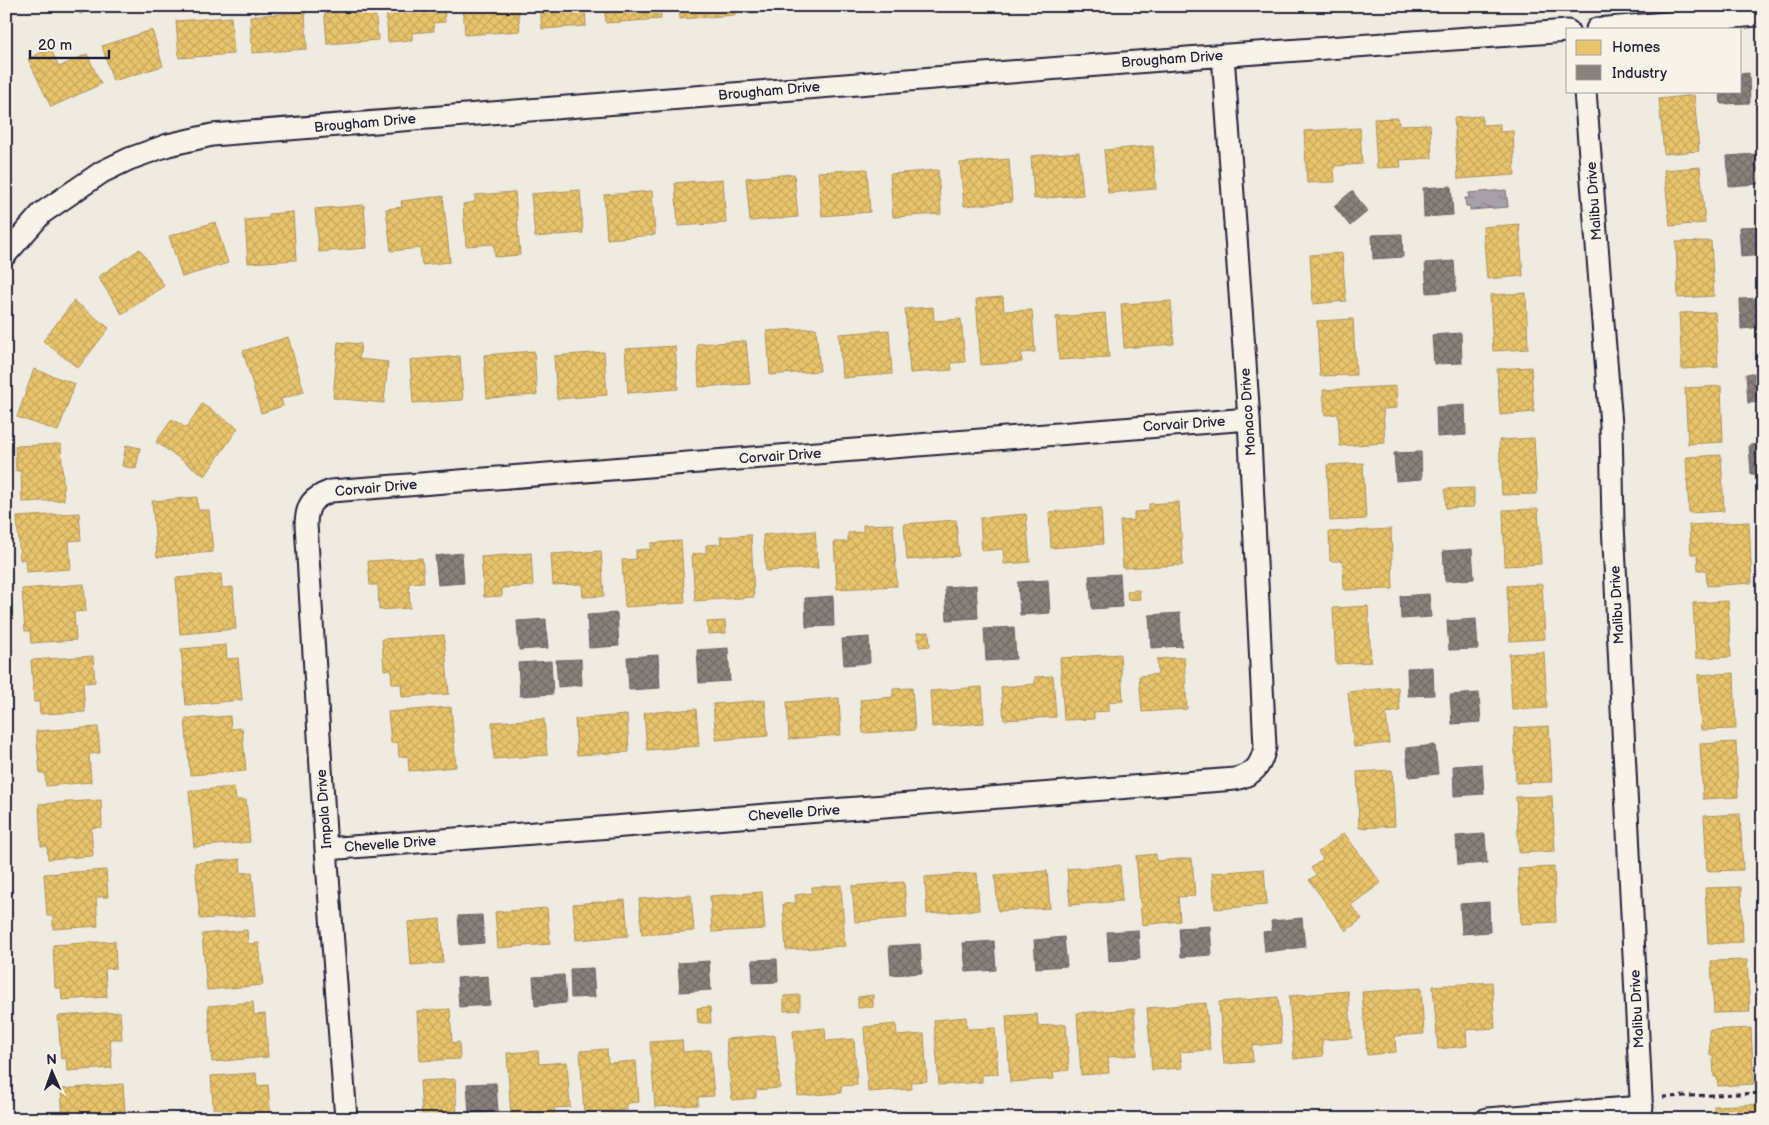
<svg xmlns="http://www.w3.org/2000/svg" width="1769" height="1125" font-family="'Balsamiq Sans',sans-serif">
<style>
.water{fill:url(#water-ripples);stroke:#716f7b}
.homes{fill:url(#homes-cross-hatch);stroke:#ad935c}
.industry{fill:url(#industry-cross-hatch);stroke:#6b6468}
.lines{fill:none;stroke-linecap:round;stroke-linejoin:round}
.street-casing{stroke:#22223b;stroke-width:25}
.path{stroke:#22223b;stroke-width:3;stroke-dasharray:5 4;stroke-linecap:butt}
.street{stroke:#f7f3e8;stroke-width:21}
.labels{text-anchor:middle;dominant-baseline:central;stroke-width:5;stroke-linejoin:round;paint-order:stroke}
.street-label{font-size:14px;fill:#22223b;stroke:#f7f3e8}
</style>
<defs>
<pattern id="water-ripples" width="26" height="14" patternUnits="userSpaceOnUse" patternTransform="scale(1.25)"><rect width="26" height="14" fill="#a6a3a6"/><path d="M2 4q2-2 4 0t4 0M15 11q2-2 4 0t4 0" fill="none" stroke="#878488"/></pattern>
<pattern id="homes-cross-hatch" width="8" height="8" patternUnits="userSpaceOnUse" patternTransform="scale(1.25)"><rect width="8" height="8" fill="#e9c46a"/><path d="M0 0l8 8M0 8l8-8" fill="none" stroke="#c8a85d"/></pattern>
<pattern id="industry-cross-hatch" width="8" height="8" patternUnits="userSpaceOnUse" patternTransform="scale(1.25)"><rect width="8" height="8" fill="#8a817c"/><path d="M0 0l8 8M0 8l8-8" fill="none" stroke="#706967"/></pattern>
</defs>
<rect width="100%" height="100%" fill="#eeebe1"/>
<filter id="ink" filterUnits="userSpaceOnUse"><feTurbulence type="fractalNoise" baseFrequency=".02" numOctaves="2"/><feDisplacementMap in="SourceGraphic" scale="10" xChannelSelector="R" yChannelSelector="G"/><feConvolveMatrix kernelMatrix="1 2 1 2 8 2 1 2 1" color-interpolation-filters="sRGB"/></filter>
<g filter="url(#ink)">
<path class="water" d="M1506,190l2,17 -38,3v-4h-4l-1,-8h4v-5z"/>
<path class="homes" d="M324,6h24v5l27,-2 3,31 -51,4z
M386,6h58l1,16 -12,1 1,8 -22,2v7l-24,2z
M463,6h55l2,25 -55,4z
M540,6h45l1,20 -44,3z
M604,6h56l1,13 -55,4z
M679,6h55l1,9 -55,4z
M751,6h55v3l-55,4z
M305,12l2,37 -55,4 -2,-37z
M231,17l3,37 -55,4 -3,-37z
M152,30l11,36 -50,15 -11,-35z
M50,48l9,19 28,-13 14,30 -50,23 -23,-48z
M1694,95l5,56 -35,3 -5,-55z
M1482,116v9l18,-1v8l13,-1 2,44 -57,4 -4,-61z
M1398,118l1,7 31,-1 2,34 -32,2 1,7 -24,1 -3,-49z
M1360,128l2,36 -28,2 1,16 -28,1 -3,-52z
M1153,146l3,43 -48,4 -4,-43z
M1079,152l4,43 -49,4 -3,-43z
M1009,159l3,43 -48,4 -4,-43z
M1700,167l5,56 -35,3 -6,-56z
M867,169l3,43 -48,4 -4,-44z
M938,170l3,44 -48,3 -3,-43z
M794,174l4,43 -48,4 -4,-43z
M723,179l3,44 -48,3 -3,-43z
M580,190l3,43 -48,4 -4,-43z
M652,191l3,44 -48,4 -3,-44z
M515,192l5,63 -25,2 -1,-13 -28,2 -3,-42 12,-2v-7z
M443,196l7,66 -28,3 -2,-17 -29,3 -5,-42 16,-2 -1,-6z
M364,205l3,43 -48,4 -4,-43z
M293,212l3,48 -48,3 -3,-43 24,-2v-4z
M215,222l13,41 -46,14 -13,-41z
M1519,224l4,52 -36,3 -4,-52z
M1711,241l3,55 -36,2 -2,-56z
M140,249l24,37 -42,28 -24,-37z
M1342,253l4,48 -33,3 -3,-49z
M1526,293l2,56 -35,2 -3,-56z
M1003,297l1,14 28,-1 3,42 -14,1 1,9 -41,3 -5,-66z
M74,301l35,27 -31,40 -35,-27z
M1171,301l3,43 -50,4 -3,-44z
M933,307l1,14 27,-2 4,43 -14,1 1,7 -42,3 -5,-64z
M1715,312l3,55 -36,2 -3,-56z
M1105,313l4,44 -50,3 -3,-43z
M1353,319l3,56 -36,1 -3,-55z
M816,328l4,43 -50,4 -3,-44z
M889,330l3,44 -50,4 -3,-44z
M288,337l16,55 -23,7 2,7 -22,7 -18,-62z
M746,341l4,43 -51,3 -2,-43z
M338,342l23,2 -2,15 29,3 -4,41 -51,-5z
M675,346l3,43 -50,4 -3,-44z
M534,351l3,44 -50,3 -3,-43z
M604,352l3,43 -50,4 -3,-43z
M460,356l3,44 -50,3 -3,-43z
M1531,367l3,45 -34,3 -3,-46z
M34,369l41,15 -17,47 -41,-14z
M1396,386l1,22 -14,1 2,34 -45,3 -2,-32 -13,1 -2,-25z
M1721,386l2,56 -35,2 -3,-56z
M202,404l36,24 -33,48 -49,-34 16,-23 14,9z
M1534,438l3,56 -35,1 -3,-55z
M61,444l3,56 -42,2 -1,-31h-5l-1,-25z
M126,445l14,3 -4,21 -14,-3z
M1721,455l3,56 -35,2 -3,-56z
M1363,463l3,56 -36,2 -3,-56z
M1474,488v19l-28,1 -1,-19z
M197,497l1,13h11l4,42 -56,5 -5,-56z
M1179,502l4,63 -60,3 -3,-47 14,-1v-8l15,-1v-7z
M1101,508l2,36 -52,4 -2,-36z
M1538,509l3,55 -36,2 -2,-56z
M79,513l2,27 -12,1 2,28 -45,3 -1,-13 -5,1 -3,-43z
M1026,514l4,48 -26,2 -1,-15 -21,2 -2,-33z
M956,520l3,36 -52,4 -3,-36z
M1749,522l3,61 -45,3 -1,-16h-8l-1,-16h-6l-2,-29z
M893,524l4,62 -60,3 -3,-47h14v-9l15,-1v-7z
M1391,529l2,60 -49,1 -1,-29h-13l-1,-29z
M815,531l3,37 -52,3 -3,-36z
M751,535l3,62 -59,4 -3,-47 14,-1v-8l15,-1 -1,-7z
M681,541l4,62 -60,4 -3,-47 14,-1v-9l15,-1v-6z
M601,551l3,45 -21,1 -1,-13 -29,1 -2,-31z
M531,553l2,33 -31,2v8l-18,1 -3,-40z
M422,558l2,24 -15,1 1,25 -31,2 -1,-25h-8l-2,-24z
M221,574l1,14 11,-1 3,42 -56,5 -4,-56z
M84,584l2,27 -12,1 2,28 -45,3 -1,-12h-5l-3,-42z
M1542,584l3,55 -35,2 -3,-55z
M1139,590l1,9 -12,1 -1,-9z
M1728,601l3,56 -35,1 -3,-55z
M1368,606l3,56 -35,2 -3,-56z
M725,621l1,12 -18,1 -1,-12z
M929,632l1,14 -11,1 -2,-14z
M444,635l5,59 -47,3 -1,-13h-9l-1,-15 -7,1 -2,-31z
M226,645l1,14 11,-1 4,42 -56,5 -5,-56z
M1544,652l3,56 -35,2 -3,-56z
M1120,654l3,47 -14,1v9l-15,1v7l-30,1 -4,-62z
M93,656l2,26 -12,1 2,29 -45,2 -1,-12h-5l-3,-42z
M1184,657l3,52 -45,3 -3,-36 19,-2 -1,-15z
M1734,673l2,56 -35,1 -3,-55z
M1053,676l3,41 -52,3 -3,-33 34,-3v-7z
M982,687l2,36 -52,4 -2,-36z
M1398,687l2,24 -14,2 3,30 -35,4 -6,-55z
M912,688l3,42 -52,3 -3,-33 33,-3v-8z
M839,698l2,37 -52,4 -2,-37z
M765,700l3,36 -52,4 -3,-36z
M451,707l5,60 -47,4 -1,-15 -9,1 -1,-15 -7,1 -3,-31z
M696,709l3,37 -52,4 -3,-37z
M627,715l2,37 -52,3 -2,-36z
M230,716l1,13 11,-1 4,43 -56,4 -5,-56z
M544,719l3,36 -53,4 -2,-37z
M1549,726l3,56 -36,1 -2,-55z
M98,727l2,26 -11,1 2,28 -45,4 -1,-13h-5l-4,-42z
M1736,742l2,55 -35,2 -3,-55z
M1392,770l3,56 -36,2 -2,-56z
M234,787l2,13h10l4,42 -56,5 -5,-56z
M1552,796l3,55 -36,2 -3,-56z
M101,800l1,27 -11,1 2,28 -45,3 -1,-13h-6l-2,-42z
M1740,814l3,56 -36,1 -3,-55z
M1344,833l37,50 -30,22 11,14 -16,12 -37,-51 7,-5 -5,-7 12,-9 -5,-7z
M1156,854v7l36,-3 3,38 -17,1 2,24 -38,4 -6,-69z
M240,859l1,14 11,-1 4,43 -56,4 -5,-56z
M1120,865l2,36 -52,4 -3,-36z
M1554,867l2,55 -35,2 -3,-55z
M1264,869l3,36 -52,4 -3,-36z
M106,870l2,27h-12l2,29 -45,3v-13h-6l-3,-42z
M1047,871l3,37 -52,3 -3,-36z
M977,873l2,37 -52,4 -2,-37z
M904,882l3,36 -52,4 -3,-36z
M841,885l4,61 -59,4 -3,-46 13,-1 -1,-8 17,-2v-6z
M1741,887l2,55 -35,2 -3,-56z
M762,892l3,37 -53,3 -2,-36z
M691,895l3,36 -52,4 -3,-36z
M625,900l3,36 -52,4 -3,-36z
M547,908l3,36 -52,4 -3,-36z
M440,919l3,44 -32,2 -3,-43z
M247,930l1,14 11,-1 4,42 -56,5 -5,-56z
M115,941l1,27 -11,1 2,28 -45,3 -1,-12h-6l-2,-43z
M1747,960l3,52 -36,1 -3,-52z
M1492,982l3,46 -29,2 1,16 -29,3 -5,-63z
M1421,988l3,46 -29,2 1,16 -29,3 -5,-63z
M1348,991l4,47 -30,2 1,16 -29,3 -5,-63z
M800,995v15l-16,1v-15z
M873,995v12l-15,1v-11z
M1278,997l4,46 -30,3 1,16 -29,2 -5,-62z
M253,1002l1,13 11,-1 3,43 -56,5 -4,-56z
M1206,1003l4,47 -30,2 2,16 -30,2 -5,-62z
M710,1007l1,16h-13l-1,-15z
M450,1009l2,34 7,-1 1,17 -40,2 -3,-50z
M1134,1009l3,46 -29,2 1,16 -28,2 -4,-62z
M120,1012l2,27h-12l2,29 -45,3 -1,-13 -5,1 -3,-43z
M1037,1014l1,12 28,-2 3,46 -16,2 1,7 -44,3 -4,-66z
M966,1017l1,12 28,-1 3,46 -16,1v7l-43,3 -5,-65z
M896,1024l1,12 27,-2 3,47 -16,1 1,7 -44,3 -4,-65z
M825,1028l1,13 28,-2 3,46 -16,1v7l-43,3 -5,-65z
M1751,1028l3,56 -36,2 -1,-9h-3l-1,-22h-3l-1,-25z
M775,1035l5,53 -24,2v8l-24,2 -6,-61z
M682,1040l1,12 27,-2 4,46 -16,1v8l-43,2 -5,-65z
M607,1049l1,14 28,-2 3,41 -12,1v7l-43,3 -4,-62z
M538,1051l1,13 28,-2 3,45 -16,1 1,7 -44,3 -4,-65z
M256,1073l1,13 11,-1 3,34h-57l-3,-43z
M455,1079l2,37h7l1,3h-49v-3l6,-1 -2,-34z
M123,1084l2,27 -12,1 1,7h-51l-2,-30z
M1763,1104v15h-49v-13z"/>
<path class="industry" d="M77,6h21l-18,8z
M1749,73l1,30 -29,1 -1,-13h20v-17z
M1756,154l2,30 -29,2 -2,-30z
M1451,186l2,29 -29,2 -1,-29z
M1352,191l16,20 -18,15 -16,-20z
M1763,226v29l-22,2 -2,-30z
M1402,234l1,23 -30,2 -1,-24z
M1454,261l2,30 -29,2 -2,-30z
M1763,298v29l-22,2 -1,-30z
M1461,333l1,30 -28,1 -2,-29z
M1763,372v30l-15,1 -2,-29z
M1465,405l1,30 -29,2 -1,-30z
M1763,444v30h-12l-2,-29z
M1421,452l1,27 -26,2 -2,-28z
M1472,549l2,30 -29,2 -2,-30z
M462,553l2,30 -26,2 -3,-29z
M1120,574l2,33 -30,2 -3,-33z
M1048,580l2,33 -30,2 -2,-33z
M976,585l2,33 -31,2 -2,-33z
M1760,589h3v30h-1z
M1429,594l2,23 -30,2 -1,-23z
M833,596l1,30 -28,1 -1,-29z
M617,613l2,33 -30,2 -2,-33z
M1180,613l2,33 -31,2 -2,-33z
M546,619l2,29 -29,2 -2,-29z
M1476,619l2,30 -29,1 -2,-29z
M1014,627l2,32 -30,2 -2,-32z
M869,637l1,26 -26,2 -2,-26z
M728,648l2,33 -31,2 -2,-33z
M658,655l2,33 -31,2 -2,-33z
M581,659l1,26 -24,2 -2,-27z
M551,661l2,33 -33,2 -2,-33z
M1433,667l1,28 -26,1 -1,-28z
M1479,693l2,29 -29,2 -2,-29z
M1435,745l3,29 -29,3 -3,-29z
M1482,764l2,30 -30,2 -1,-30z
M1485,834l2,29 -29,2 -2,-29z
M1489,902l1,30 -28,2 -2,-30z
M482,915l2,28 -24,2 -2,-29z
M1302,918l3,29 -40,5 -2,-20 9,-1 -1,-10z
M1210,926l2,29 -31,2 -2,-29z
M1138,930l2,29 -31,2 -2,-29z
M1064,937l3,29 -31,2 -2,-28z
M994,941l2,29 -30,2 -3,-29z
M920,944l2,29 -31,2 -2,-29z
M777,959l1,23 -25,1 -1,-23z
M709,961l2,29 -31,2 -2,-29z
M593,968l2,29 -24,1 -1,-29z
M564,975l2,28 -31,3 -2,-29z
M488,976l2,29 -31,2 -2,-29z
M496,1083l2,29 -29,2 -2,-30z"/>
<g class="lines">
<g class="street-casing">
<path id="street" d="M1597,29l160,-14
M1585,91l26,334 2,99 29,595
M6,254l36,-41 60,-41 27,-13 39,-14 44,-10 988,-78 368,-26
M326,849l909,-70c19,-4 26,-13 30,-32l-16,-328 -26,-364
M346,1119l-20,-270 -20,-325c1,-20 6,-26 25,-33l918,-72
M1487,1119l155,-12"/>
</g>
<path class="path" d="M1663,1097l100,-4"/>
<use href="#street" class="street"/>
</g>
</g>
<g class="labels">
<g class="street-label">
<text transform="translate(1172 59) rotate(-4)">Brougham Drive</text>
<text transform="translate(769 91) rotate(-5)">Brougham Drive</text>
<text transform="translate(365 123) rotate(-5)">Brougham Drive</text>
<text transform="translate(1594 201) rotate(-94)">Malibu Drive</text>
<text transform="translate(1248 412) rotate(-94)">Monaco Drive</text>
<text transform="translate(1184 424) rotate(-4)">Corvair Drive</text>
<text transform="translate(780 456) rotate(-4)">Corvair Drive</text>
<text transform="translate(376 488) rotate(-5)">Corvair Drive</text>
<text transform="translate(1617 605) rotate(-93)">Malibu Drive</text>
<text transform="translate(324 809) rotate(-94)">Impala Drive</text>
<text transform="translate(794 813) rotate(-4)">Chevelle Drive</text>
<text transform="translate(390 844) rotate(-4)">Chevelle Drive</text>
<text transform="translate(1637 1009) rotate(-93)">Malibu Drive</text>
</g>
</g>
<rect width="1769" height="1125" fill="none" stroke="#f7f3e8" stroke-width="25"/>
<rect x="12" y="12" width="1744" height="1100" fill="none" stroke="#22223b" stroke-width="2" filter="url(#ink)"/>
<rect x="1566" y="28" width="175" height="65" fill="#f7f3e8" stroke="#a29fa3"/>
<rect x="1576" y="40" width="25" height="15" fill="#e9c46a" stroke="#a29fa3"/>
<text x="1612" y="52" font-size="15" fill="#22223b">Homes</text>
<rect x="1576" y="65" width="25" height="15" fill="#8a817c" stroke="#a29fa3"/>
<text x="1612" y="78" font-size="15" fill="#22223b">Industry</text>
<g transform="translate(52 1072) rotate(358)" stroke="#f7f3e8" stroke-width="4" paint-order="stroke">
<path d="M0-4L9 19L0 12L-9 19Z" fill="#22223b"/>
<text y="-8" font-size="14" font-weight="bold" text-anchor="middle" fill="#22223b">N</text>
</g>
<path d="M30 50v8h79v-8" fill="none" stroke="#22223b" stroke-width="2.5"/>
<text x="38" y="50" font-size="15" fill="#22223b" stroke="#f7f3e8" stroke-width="4" paint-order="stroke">20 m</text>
</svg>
